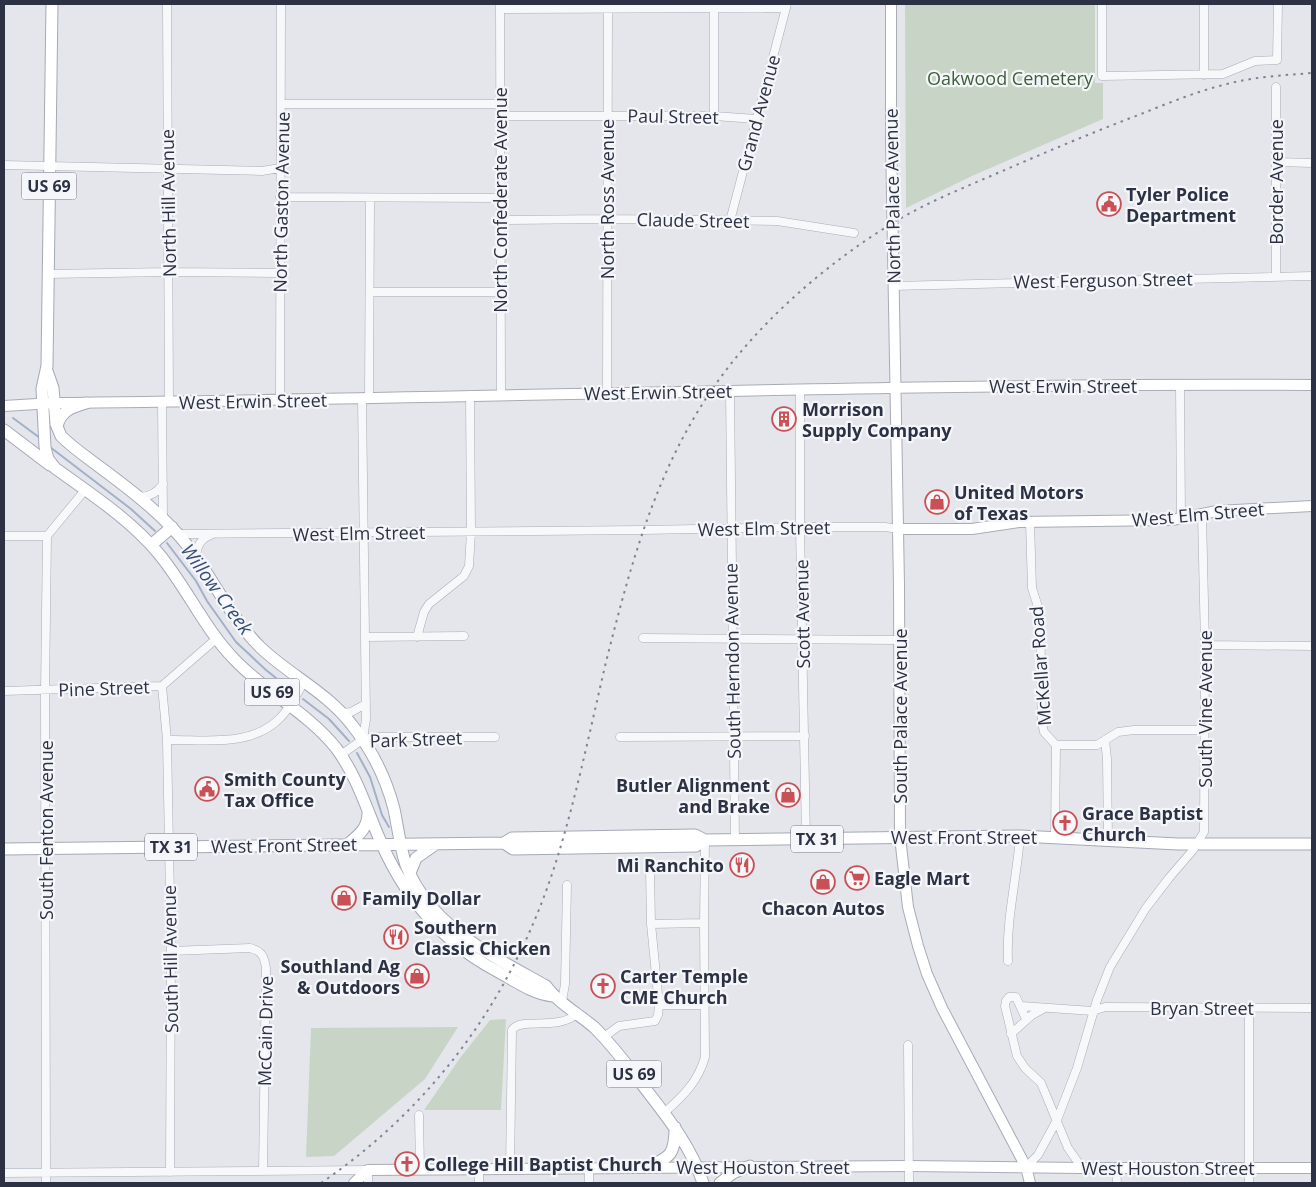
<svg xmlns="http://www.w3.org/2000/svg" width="1316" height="1187" font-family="'Open Sans',sans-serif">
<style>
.green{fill:#c8d5c6}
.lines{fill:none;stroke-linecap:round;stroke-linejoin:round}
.stream{stroke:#a2b0c9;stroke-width:2}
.street-casing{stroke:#a9acb5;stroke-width:9}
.secondary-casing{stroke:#a9acb5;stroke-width:12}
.primary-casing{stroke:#a4a9b7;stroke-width:13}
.street{stroke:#f7f8fa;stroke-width:8}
.secondary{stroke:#fff;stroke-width:10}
.primary{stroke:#fff;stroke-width:11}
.rail{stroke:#7e8494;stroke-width:2;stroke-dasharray:2.5 5;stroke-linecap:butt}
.labels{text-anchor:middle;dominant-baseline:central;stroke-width:4.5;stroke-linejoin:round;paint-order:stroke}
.shield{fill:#f4f6f9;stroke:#686d7a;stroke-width:1}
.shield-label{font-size:16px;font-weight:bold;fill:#2c3243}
.park-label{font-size:18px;fill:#3d5f3a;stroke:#f4f6f9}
.street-label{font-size:18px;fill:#2c3243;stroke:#f4f6f9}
.poi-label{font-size:18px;font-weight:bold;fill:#2c3243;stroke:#f4f6f9;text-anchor:start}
.water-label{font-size:19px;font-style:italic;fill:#384d76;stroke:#f4f6f9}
</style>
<rect width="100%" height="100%" fill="#e4e6eb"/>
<path class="green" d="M905,4h190v79h8v36l-131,57 -66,32z
M506,1019l-5,91h-77l36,-52 30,-38z
M458,1027l-33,52 -91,77 -28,1 5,-129z"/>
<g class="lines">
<path class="stream" d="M13,418l27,20
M50,447l81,62 24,22
M167,543l29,38 11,20 29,41 30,28 25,20
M303,699l26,20 20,22
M357,753l13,24 12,38 7,12"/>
<g class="street-casing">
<path id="street" d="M167,4l2,398
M500,4l1,391
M1102,4v72l121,-2 32,-13 22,-1 1,-56
M500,9l285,-1
M1204,75v-71
M1276,87v189
M282,104h218
M500,116h214l42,3
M714,116v-112
M1276,162l36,1
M4,165l258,6 18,-3
M280,197l220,1
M501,220l106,-1 170,2 77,12
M730,221l57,-217
M48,274l121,-2 111,1
M893,286l419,-10
M370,292h131
M1180,384l1,135
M800,389v138l6,312
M730,391l5,449
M607,393l1,-389
M362,399l3,238 1,82 -3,20
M369,399l1,-201
M280,400l1,-396
M162,402l1,117
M139,497c11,0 18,-4 24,-13
M1030,522l2,66 8,25 2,110 2,9 12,13
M178,534l465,-4 157,-3h85l13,2
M4,536h43
M196,557c1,-11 4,-18 15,-22
M365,637l99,-1
M417,637l7,-25 5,-8 35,-28 5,-10 2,-34 -1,-137
M643,638l257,2
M1205,645l107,1
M162,686l5,54 4,211 -1,221
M4,691l158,-5 54,-47
M342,713l9,-1 15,-8
M620,737l185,-1
M167,740c38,-1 85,8 114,-23 10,-10 16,-24 23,-35
M1105,740l2,19 1,81
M1056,745h41l21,-13 16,-2h72
M341,755l22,-16 12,-2h120
M1055,837l1,-92
M650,869l1,55 8,81
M651,924l53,-1
M171,951l79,-3c12,3 14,8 16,20l-3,203
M1008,961c-2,-42 9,-83 12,-125
M562,1001l3,-17 2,-99
M1021,1006l72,5 12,-4 207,1
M1249,1009v174
M1026,1019l-10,-22h-7l-3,4 -1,5 12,50 8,12 16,15 27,65 14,20
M1011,1034l21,-19 11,-6
M604,1037l15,-11 36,-5 3,-6 1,-10h46
M908,1045l1,138
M664,1113c19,-17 34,-31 41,-56l-1,-134 1,-83
M419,1115l1,54
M1026,1167l12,-12 19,-35 20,-52 20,-68 13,-33 36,-59 23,-30 24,-28 11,-18 1,-187 -3,-130
M589,1168v15
M1116,1168l1,15
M479,1169v14
M510,1169l2,-139c10,-14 45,2 66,-17
M4,1173l364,-3v13
M46,1183l-1,-492 2,-155 38,-46"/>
</g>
<g class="secondary-casing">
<path id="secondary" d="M891,4v134l8,447 1,252 8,70 10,39 9,28 15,34 84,159 4,16
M4,406l49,-3c420,-4 839,-20 1259,-18
M898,529h74l47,-7 153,-2 45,-9 95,-5
M354,1183l14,-13 540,-4 174,2h230"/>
</g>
<g class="primary-casing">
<path id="primary" d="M52,4l-5,362 -5,23 3,58 3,12 7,9c36,26 76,52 104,86 28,34 45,74 75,105 31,33 73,53 102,89 19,25 29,56 41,85 24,59 62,107 118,137 19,10 37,24 58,26
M47,371l6,17 3,36 5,12c11,11 24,20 36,29 27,20 55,41 78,66 33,35 50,81 85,116 29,28 67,45 92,78 20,25 34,53 42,84 4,19 6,38 12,56 24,62 87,91 140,121 12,17 33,28 49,42 18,18 33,38 49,59 23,30 47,59 59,96
M57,427c3,-16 15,-20 29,-24
M4,430l46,35
M151,545l21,-18
M504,843l9,6 183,-3 9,-6
M348,844c11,-9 20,-16 20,-31
M4,849l500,-6 8,-5 183,-3 10,5 315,-4 158,8h134
M410,873l6,-15 20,-14
M646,1167c25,-9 29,-13 29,-40
M720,1183l13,-10 17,-7"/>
</g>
<use href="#street" class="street"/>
<use href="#secondary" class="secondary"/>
<use href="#primary" class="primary"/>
<path class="rail" d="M321,1183c114,-78 192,-187 234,-318 21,-66 35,-135 51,-203 23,-91 47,-182 99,-262 45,-70 115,-132 186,-176 36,-22 77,-38 116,-55 44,-19 89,-38 134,-55 32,-13 65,-26 99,-33 24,-5 48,-6 72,-8"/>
</g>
<defs>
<g id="civic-ring" transform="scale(1.25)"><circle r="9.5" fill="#f4f6f9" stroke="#c95155" stroke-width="1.5"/><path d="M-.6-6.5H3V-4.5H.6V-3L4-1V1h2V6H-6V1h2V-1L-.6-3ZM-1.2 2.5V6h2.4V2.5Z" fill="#c95155"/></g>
<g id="building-ring" transform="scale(1.25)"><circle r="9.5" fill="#f4f6f9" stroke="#c95155" stroke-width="1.5"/><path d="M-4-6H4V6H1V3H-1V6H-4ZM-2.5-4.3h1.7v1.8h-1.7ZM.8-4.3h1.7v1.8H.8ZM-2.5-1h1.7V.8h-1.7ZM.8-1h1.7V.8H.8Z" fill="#c95155"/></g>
<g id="shop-ring" transform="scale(1.25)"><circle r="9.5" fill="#f4f6f9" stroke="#c95155" stroke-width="1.5"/><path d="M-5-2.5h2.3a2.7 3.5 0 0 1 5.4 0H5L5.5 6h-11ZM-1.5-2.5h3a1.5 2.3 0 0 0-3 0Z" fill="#c95155"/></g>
<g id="church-ring" transform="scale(1.25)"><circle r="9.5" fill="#f4f6f9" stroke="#c95155" stroke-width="1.5"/><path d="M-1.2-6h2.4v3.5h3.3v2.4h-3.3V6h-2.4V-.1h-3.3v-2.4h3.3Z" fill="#c95155"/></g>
<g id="restaurant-ring" transform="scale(1.25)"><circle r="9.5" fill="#f4f6f9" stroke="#c95155" stroke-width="1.5"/><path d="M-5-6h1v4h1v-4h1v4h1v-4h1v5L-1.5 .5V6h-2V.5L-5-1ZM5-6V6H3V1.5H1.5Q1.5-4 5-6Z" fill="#c95155"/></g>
<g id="supermarket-ring" transform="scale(1.25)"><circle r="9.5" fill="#f4f6f9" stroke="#c95155" stroke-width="1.5"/><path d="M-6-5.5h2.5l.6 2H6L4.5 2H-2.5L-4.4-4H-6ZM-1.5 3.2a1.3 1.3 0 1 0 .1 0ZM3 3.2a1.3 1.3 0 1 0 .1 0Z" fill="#c95155"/></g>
</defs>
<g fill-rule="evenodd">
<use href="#civic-ring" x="1109" y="204"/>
<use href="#building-ring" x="784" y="419"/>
<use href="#shop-ring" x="937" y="502"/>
<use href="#civic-ring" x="207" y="789"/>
<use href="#shop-ring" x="788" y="795"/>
<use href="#church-ring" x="1065" y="823"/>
<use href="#restaurant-ring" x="742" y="865"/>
<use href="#supermarket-ring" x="857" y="878"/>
<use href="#shop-ring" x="823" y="882"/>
<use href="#shop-ring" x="344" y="898"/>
<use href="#restaurant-ring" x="396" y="937"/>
<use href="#shop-ring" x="417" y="976"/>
<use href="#church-ring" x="603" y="986"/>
<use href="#church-ring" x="407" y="1164"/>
</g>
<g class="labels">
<g class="shield">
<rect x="21.5" y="172.5" width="55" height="27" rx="4"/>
<rect x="244.5" y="678.5" width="55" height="27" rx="4"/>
<rect x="791" y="825.5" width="52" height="27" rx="4"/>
<rect x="145" y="833.5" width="52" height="27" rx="4"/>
<rect x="606.5" y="1060.5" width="55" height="27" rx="4"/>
</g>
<g class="shield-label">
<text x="49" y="186">US 69</text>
<text x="272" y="692">US 69</text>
<text x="817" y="839">TX 31</text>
<text x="171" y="847">TX 31</text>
<text x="634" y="1074">US 69</text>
</g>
<g class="park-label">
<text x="1010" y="78">Oakwood Cemetery</text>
</g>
<g class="street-label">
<text transform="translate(758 113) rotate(-75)">Grand Avenue</text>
<text transform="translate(673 116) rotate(1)">Paul Street</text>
<text transform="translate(1276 182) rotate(-90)">Border Avenue</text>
<text transform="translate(892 196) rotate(-91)">North Palace Avenue</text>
<text transform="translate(607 199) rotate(-90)">North Ross Avenue</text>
<text transform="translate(500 200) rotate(-90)">North Confederate Avenue</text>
<text transform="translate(281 202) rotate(-89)">North Gaston Avenue</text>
<text transform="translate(168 203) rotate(-91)">North Hill Avenue</text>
<text transform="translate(693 220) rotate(1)">Claude Street</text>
<text transform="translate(1103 280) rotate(-1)">West Ferguson Street</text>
<text x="1063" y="386">West Erwin Street</text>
<text transform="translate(658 392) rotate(-1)">West Erwin Street</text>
<text transform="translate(253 401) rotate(-1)">West Erwin Street</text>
<text transform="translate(1198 514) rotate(-5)">West Elm Street</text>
<text transform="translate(764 528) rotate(-1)">West Elm Street</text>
<text transform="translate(359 533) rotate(-1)">West Elm Street</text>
<text transform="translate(802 614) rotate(-91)">Scott Avenue</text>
<text transform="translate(732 661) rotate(-91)">South Herndon Avenue</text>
<text transform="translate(1040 666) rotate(-94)">McKellar Road</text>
<text transform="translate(104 688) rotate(-2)">Pine Street</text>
<text transform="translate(1205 709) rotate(-90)">South Vine Avenue</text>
<text transform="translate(900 716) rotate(-90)">South Palace Avenue</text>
<text transform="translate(416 739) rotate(-2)">Park Street</text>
<text transform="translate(46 830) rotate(-90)">South Fenton Avenue</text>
<text x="964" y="837">West Front Street</text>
<text transform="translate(284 845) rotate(-1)">West Front Street</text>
<text transform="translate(170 959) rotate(-91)">South Hill Avenue</text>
<text x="1202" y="1008">Bryan Street</text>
<text transform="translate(265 1031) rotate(-89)">McCain Drive</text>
<text x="763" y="1167">West Houston Street</text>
<text x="1168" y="1168">West Houston Street</text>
</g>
<g class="poi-label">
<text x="1126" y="194">Tyler Police<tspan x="1126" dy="21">Department</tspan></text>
<text x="802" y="409">Morrison<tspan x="802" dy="21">Supply Company</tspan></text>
<text x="954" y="492">United Motors<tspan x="954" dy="21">of Texas</tspan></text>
<text x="224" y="779">Smith County<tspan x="224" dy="21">Tax Office</tspan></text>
<text x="770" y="785" text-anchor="end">Butler Alignment<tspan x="770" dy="21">and Brake</tspan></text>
<text x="1082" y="813">Grace Baptist<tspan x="1082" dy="21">Church</tspan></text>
<text x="724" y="865" text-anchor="end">Mi Ranchito</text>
<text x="874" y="878">Eagle Mart</text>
<text x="362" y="898">Family Dollar</text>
<text x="823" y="908" text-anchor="middle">Chacon Autos</text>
<text x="414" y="927">Southern<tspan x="414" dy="21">Classic Chicken</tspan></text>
<text x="400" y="966" text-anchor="end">Southland Ag<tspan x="400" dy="21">&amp; Outdoors</tspan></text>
<text x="620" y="976">Carter Temple<tspan x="620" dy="21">CME Church</tspan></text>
<text x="424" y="1164">College Hill Baptist Church</text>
</g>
<g class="water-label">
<text transform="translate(217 589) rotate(54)">Willow Creek</text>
</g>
</g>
<rect width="1316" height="1187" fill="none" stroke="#2c3243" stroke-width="10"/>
</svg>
